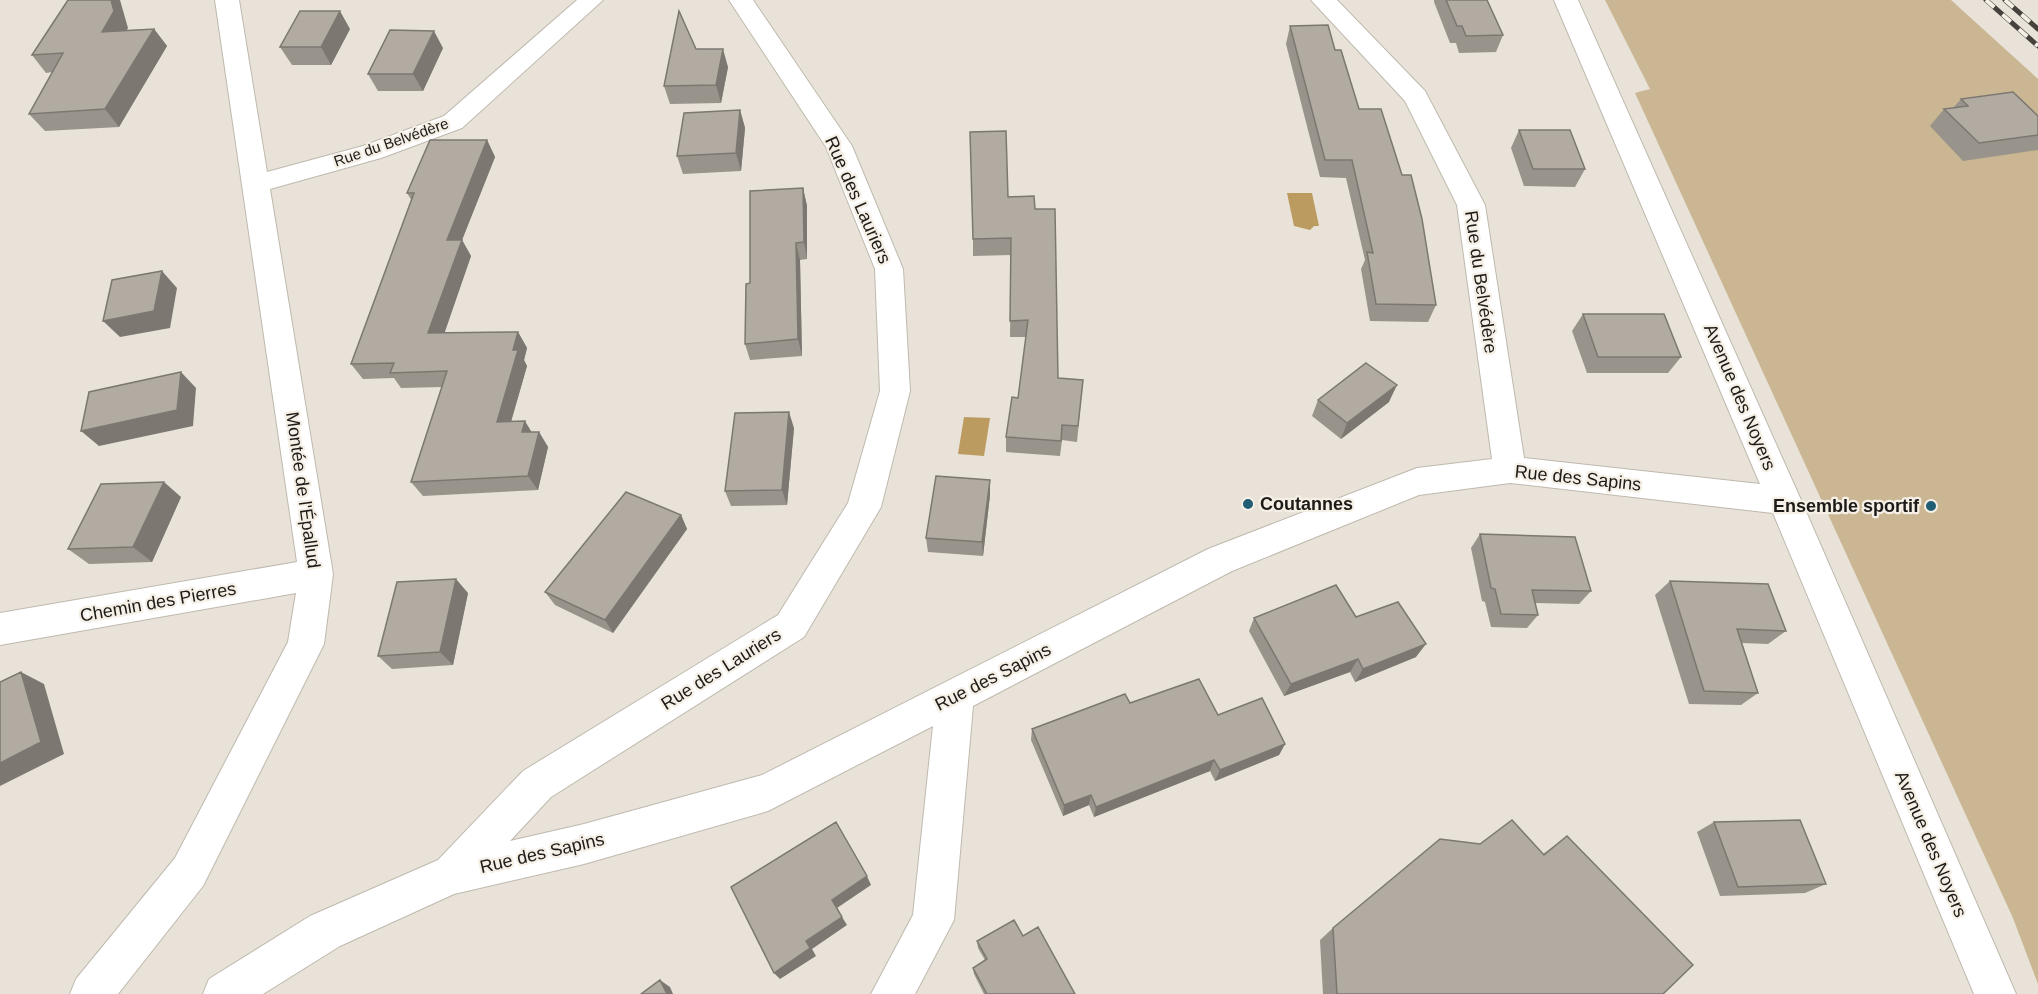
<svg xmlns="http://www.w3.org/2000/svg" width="2038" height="994" font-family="Helvetica,sans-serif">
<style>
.green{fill:#cab693}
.water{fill:#bc9b60}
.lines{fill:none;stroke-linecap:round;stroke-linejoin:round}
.minor-casing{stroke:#bfb9af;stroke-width:2}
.minor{fill:#fff;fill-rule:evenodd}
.rail-casing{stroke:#45423e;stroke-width:5}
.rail{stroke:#f5efe5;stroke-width:4;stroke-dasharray:11;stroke-linecap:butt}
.wall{fill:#98938b}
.shaded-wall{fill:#7c7871}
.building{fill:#b1aba2;stroke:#7c7871;stroke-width:1.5}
.poi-dot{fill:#215e75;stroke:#f5efe5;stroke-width:2}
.labels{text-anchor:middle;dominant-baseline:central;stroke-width:4.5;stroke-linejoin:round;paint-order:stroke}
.far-street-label{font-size:15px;fill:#1d1b18;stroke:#f5efe5}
.street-label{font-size:18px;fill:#1d1b18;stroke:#f5efe5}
.poi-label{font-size:18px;font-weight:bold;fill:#1d1b18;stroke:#f5efe5;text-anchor:start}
</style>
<rect width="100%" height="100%" fill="#e8e2d8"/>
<path class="green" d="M1605,0h346l87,79v905l-25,-66 -378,-825 15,-4z"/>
<path class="water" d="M1287,193h25l7,33h-5l-4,4 -16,-4z
M964,417l26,1 -6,38 -26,-2z"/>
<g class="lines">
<g class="minor-casing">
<path id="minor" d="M215,0h24l28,172 96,-26 81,-30 133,-116h26l-141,128 -81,30 -111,31 63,385 -9,70 -121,242 -85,108h-48l6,-15 99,-121 113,-216 8,-49 -296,52v-32l297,-51z
M729,0h24l99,146 51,123 7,122 -29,116 -77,130 -253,160 -41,44 74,-17 178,-49 446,-226 209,-81 75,-9 -35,-254 -52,-104 -94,-101h26l88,91 60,114 39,253 236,26 -206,-484h24l223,500 215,494h-42l-201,-481 -263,-30 -91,12 -187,76 -259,135 -19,214 -39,74h-44l42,-79 20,-189 -165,85 -184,53 -130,30 -114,52 -77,48h-60l6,-15 101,-63 128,-56 85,-89 255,-156 70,-112 32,-112 -5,-122 -49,-122z"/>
</g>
<use href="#minor" class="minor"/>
<g class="rail-casing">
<path id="rail" d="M1986,0l52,46
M2005,0l33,29"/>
</g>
<use href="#rail" class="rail"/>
</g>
<path class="wall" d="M1434,0h53l16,35 -7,17 -37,1 -3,-10h-6l-16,-41z
M1290,26l45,24 101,255 -8,17 -58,-1 -9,-52 4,-9 -19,-82 -26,-1 -34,-133z
M128,28l-2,2 28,-1 13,17 -48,81 -74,4 -16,-17 23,-42 -6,1 -14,-18z
M350,29l-19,36h-39l-12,-18z
M443,48l-20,43h-45l-10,-17z
M696,49l32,18 -7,36 -51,1 -6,-18z
M1961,99l77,17v34l-75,11 -33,-35 14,-17 9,-1z
M740,110l5,18 -4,43 -58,3 -6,-18z
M1519,130l66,39 -10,18 -51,-1 -13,-38z
M487,140l8,17 -33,83 9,16 -27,77 74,-1 9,16 -3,12 3,6 -16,55 20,11h8l9,15 -10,43 -115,6 -12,-14 31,-95 -41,1 -7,-10 -31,1 -12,-15 61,-163 -5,-8z
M803,188l4,18v53l-7,1 2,96 -52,4 -5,-16 5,-61z
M1008,197l27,12 23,169 25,2 -6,62 -15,-2 -2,16 -54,-4v-15l12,-39 8,-61h-16l1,-82 -38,1v-17z
M1583,314l98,43 -13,16h-81l-15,-42z
M1318,400l71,2 -48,37 -29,-23z
M794,428l-7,77 -56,1 -6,-15z
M990,480v15l-7,61 -55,-4 -2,-14z
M181,497l-29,65 -63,2 -21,-15z
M681,515l6,14 -74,104 -58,-28 -10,-13z
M1480,534l111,57 -12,13 -44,-1 3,12 -11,13 -36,-1 -6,-25 -3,-1 -11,-53z
M1670,581l116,50 -18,13 -26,-1 16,50 -17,12 -52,-1 -34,-109z
M468,593l-15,72 -61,4 -14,-13z
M1356,617l60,40 -61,25 -5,-10 -66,24 -35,-65 5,-13z
M1130,703l88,12 67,29 -6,11 -64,26 -5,-10 -116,46 -5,-12 -26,11 -32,-76 1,-11z
M1714,822l112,62 -21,9 -85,3 -23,-64z
M1567,836l96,158h-340l-3,-54 13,-12 210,-74z
M1023,936l52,58h-91l-10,-20 -1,-6 12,-8 -7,-12 -1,-7z"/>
<path class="shaded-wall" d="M111,0h9l8,28 -12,21 -14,-17z
M340,11l10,18 -19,36 -10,-18z
M154,29l13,17 -48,81 -14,-18z
M434,31l9,17 -20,43 -10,-17z
M723,49l5,18 -7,36 -5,-18z
M740,110l5,18 -4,43 -5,-18z
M487,140l8,17 -33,83 9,16 -32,93 -11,-16 19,-93z
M803,188l4,18v53l-3,-17z
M796,243l4,17 2,96 -4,-17z
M162,271l15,17 -7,40 -50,9 -17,-16z
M518,332l9,16 -3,12 3,6 -20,70 -10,-14 16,-72z
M181,372l15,16 -3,38 -94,20 -18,-15z
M1397,385l-8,17 -48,37 6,-16z
M789,412l5,16 -7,77 -5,-15z
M525,421l9,15 -12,-4z
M539,432l9,15 -10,43 -10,-14z
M990,480v15l-7,61 -1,-14z
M164,482l17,15 -29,65 -19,-15z
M681,515l6,14 -74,104 -8,-13z
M456,579l12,14 -15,72 -13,-13z
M1426,644l-10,13 -61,25 8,-13z
M1358,659l-8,13 -66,24 7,-12z
M21,672l23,12 20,70 -64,32v-23z
M1285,744l-6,11 -64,26 5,-11z
M1214,760l-4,11 -116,46 2,-10z
M1091,795l-2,10 -26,11 1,-11z
M867,876l4,9 -34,23 -5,-8z
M842,917l5,8 -35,24 4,7 -36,23 -6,-6 32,-32z
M660,980l10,7 3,7h-6z"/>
<path class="building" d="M68,0h43l3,11 -12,21 52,-3 -49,80 -76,5 34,-61 -31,2z
M1446,0h41l16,35 -37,1 -4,-10h-5z
M300,11h40l-19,36h-41z
M679,11l17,38h27l-7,36 -52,1z
M1328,25l7,25h6l18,59h22l21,66h9l11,44 14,86 -60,-1 -9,-52 6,1 -21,-93h-27l-35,-134z
M390,30l44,1 -21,43h-45z
M2013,92l25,24v19l-59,8 -35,-34 24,-3 -7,-7z
M740,110l-4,43 -59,3 7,-43z
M1519,130h51l15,39h-52z
M1006,131l2,66 26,-1 1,13h20l3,169 25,2 -5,46 -16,-1 -1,16 -55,-4 6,-40 6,1 10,-78 -18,1 1,-83 -38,1 -3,-107z
M430,140h57l-40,100h15l-34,93 90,-1 -5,18h5l-21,72 28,-1 -3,11h17l-11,44 -117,6 36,-111 -57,2 4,-10 -43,1 63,-171h-7z
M803,188l1,54 -8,1 2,96 -53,5 1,-60 4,-1v-92z
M162,271l-8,40 -51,10 9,-41z
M1583,314h81l17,43h-83z
M1366,363l31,22 -50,38 -29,-23z
M181,372l-4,38 -96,21 8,-39z
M789,412l-7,78 -57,1 10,-78z
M936,476l54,4 -8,62 -56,-4z
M164,482l-31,65 -65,2 33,-65z
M626,492l55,23 -76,105 -60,-28z
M1480,534l95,3 16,54 -59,-1 6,25 -37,-1 -6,-25 -4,-1z
M456,579l-16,73 -62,4 19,-74z
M1670,581l98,3 18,47 -49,-2 21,64 -54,-2z
M1336,585l20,32 42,-15 28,42 -63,25 -5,-10 -67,25 -37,-66z
M21,672l20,70 -41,21v-81z
M1199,679l19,36 44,-17 23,46 -65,26 -6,-10 -118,47 -5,-12 -27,10 -32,-76 93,-35 5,9z
M1512,820l32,35 23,-19 126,129 -30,29h-326l-4,-66 107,-89 40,5z
M1800,820l26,64 -88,3 -24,-65z
M836,822l31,54 -35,24 10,17 -36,24 4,7 -36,25 -43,-86z
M1014,920l9,16 15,-9 37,67h-88l-14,-26 14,-9 -10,-18z
M660,980l7,14h-26z"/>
<g class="poi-dot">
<circle cx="1248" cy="504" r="6"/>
<circle cx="1931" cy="506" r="6"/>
</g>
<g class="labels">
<g class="far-street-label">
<text transform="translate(391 142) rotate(-19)">Rue du Belvédère</text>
</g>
<g class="street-label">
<text transform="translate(858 200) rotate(66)">Rue des Lauriers</text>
<text transform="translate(1481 282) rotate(82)">Rue du Belvédère</text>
<text transform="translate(1740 397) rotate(67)">Avenue des Noyers</text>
<text transform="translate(1578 478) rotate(6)">Rue des Sapins</text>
<text transform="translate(303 490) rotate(82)">Montée de l'Épallud</text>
<text transform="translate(158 602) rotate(-10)">Chemin des Pierres</text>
<text transform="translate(721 669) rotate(-32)">Rue des Lauriers</text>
<text transform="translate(993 677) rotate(-27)">Rue des Sapins</text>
<text transform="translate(1931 844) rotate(67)">Avenue des Noyers</text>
<text transform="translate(542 853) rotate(-13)">Rue des Sapins</text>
</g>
<g class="poi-label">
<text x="1260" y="504">Coutannes</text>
<text x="1919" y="506" text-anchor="end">Ensemble sportif</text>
</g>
</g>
</svg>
